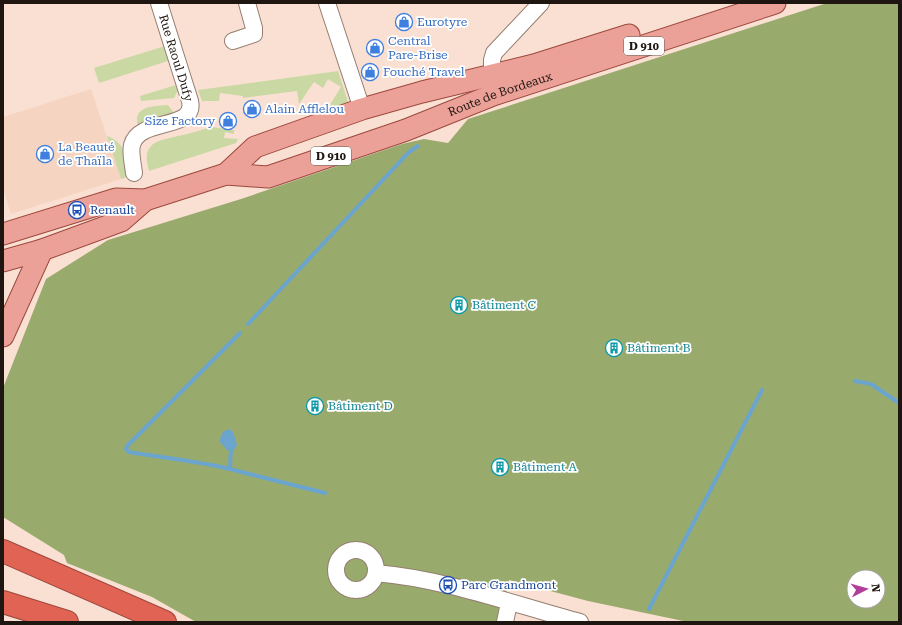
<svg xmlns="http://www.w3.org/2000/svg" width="902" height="625" font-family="'Roboto Serif',serif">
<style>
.built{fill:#f5d4c1}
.green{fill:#cad9a3}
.forest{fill:#99aa6d;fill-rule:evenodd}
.water{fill:#6ba5ce}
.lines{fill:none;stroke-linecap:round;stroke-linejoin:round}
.stream{stroke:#6ba5ce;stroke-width:4}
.minor-casing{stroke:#957e70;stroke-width:18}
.major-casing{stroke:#9c483d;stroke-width:23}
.highway-casing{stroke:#9c483d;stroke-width:24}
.minor{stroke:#fff;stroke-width:16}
.major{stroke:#eca198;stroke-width:21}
.highway{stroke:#e06354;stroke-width:22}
.labels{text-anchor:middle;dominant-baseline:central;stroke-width:3.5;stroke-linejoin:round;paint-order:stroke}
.shield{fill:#fff;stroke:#625c58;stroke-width:1}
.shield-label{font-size:11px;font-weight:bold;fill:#1f1611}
.shop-label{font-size:12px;fill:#366cbe;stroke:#fff;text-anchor:start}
.street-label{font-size:12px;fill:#1f1611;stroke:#fff}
.transit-label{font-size:12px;fill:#164399;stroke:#fff;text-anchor:start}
.culture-label{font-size:12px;fill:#0d838f;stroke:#fff;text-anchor:start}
</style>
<rect width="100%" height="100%" fill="#fae0d2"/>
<path class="built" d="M91,89l30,90 -110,35 -8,-26v-71z"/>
<path class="green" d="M165,46l3,15 -69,22 -5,-15z
M338,71l11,34 -19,5 1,-7 10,-16 -13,-8 -5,9 -9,-6 -15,22 -2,-13 -54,7v-2l-23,-3 -1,8h-17l-4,-11z
M176,85l2,5 -4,8 -33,3 -1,-5z
M168,105l6,8 -4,5 -32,8c-6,-20 16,-20 30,-21z
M211,127l23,3v4l-9,-2 -1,6 14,1 -2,4 -87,28c-8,-28 7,-30 29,-35 11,-2 22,-6 33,-9z
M107,136c17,5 21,24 26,39l-12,4z"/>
<path class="forest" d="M827,3h72v619h-211l-100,-21 -79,-21 -9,42h-304l-44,-25 -85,-34 -3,-8 -61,-38v-129l43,-109 62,-39 133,-41 161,-55 22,-5 24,4 20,-24zM854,577h24v24h-24z"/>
<path class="water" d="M229,429l4,3 4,13 -4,6 -6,-1 -8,-9 4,-9z"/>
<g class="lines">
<path class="stream" d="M248,324l161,-172 9,-6
M855,381l16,3 28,19
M231,446l-1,23 95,24
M230,469c-33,-8 -67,-11 -101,-17l-3,-3 1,-3 113,-113
M649,609l113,-219"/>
<g class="minor-casing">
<path id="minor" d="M327,3l35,106
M233,41l21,-7v-6l-7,-25
M492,75v-15l2,-7 47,-50
M134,173c-1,-9 -4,-20 -2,-28 7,-28 65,-14 58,-44l-31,-98
M336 570a20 20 0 1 1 40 0a20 20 0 1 1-40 0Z
M376,573c69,6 137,31 204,49
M505,622l4,-19"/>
</g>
<g class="major-casing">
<g id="major">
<path d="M226,174l29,-27 107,-38 60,-17 112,-27 95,-30"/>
<path id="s1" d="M3,234l113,-35 29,1 81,-26 42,3 138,-47 87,-35 282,-92"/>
<path d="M3,261l39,-11 79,-29 24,-21"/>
<path d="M3,336l39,-86"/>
</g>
</g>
<g class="highway-casing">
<path id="highway" d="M3,551l162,71
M3,602l64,20"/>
</g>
<use href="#minor" class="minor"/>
<use href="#major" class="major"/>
<use href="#highway" class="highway"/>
</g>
<defs>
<g id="shop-ring" transform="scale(0.9)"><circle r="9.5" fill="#fff" stroke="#3f7fe0" stroke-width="1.5"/><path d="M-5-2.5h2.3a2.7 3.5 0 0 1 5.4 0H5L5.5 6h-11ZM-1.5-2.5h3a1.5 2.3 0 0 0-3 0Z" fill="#3f7fe0"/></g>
<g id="bus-ring" transform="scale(0.9)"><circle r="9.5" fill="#fff" stroke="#1a4fb4" stroke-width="1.5"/><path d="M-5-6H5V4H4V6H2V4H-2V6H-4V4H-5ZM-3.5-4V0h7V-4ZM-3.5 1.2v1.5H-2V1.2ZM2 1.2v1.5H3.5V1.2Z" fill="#1a4fb4"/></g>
<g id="building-ring" transform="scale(0.9)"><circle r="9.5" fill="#fff" stroke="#0f9aa8" stroke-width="1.5"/><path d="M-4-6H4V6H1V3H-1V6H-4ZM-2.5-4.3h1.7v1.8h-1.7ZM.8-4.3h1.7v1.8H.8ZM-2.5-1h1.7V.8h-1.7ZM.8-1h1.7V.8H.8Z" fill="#0f9aa8"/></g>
</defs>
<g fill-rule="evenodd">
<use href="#shop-ring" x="404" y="22"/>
<use href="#shop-ring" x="375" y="48"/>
<use href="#shop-ring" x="370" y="72"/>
<use href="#shop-ring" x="252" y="109"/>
<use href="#shop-ring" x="228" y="121"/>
<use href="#shop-ring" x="45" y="154"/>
<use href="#bus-ring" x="77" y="210"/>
<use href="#building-ring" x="459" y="305"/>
<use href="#building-ring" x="614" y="348"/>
<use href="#building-ring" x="315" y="406"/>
<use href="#building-ring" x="500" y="467"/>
<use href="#bus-ring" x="448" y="585"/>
</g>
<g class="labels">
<g class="shield">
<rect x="624" y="37" width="40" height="18" rx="3"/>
<rect x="311" y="147" width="40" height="18" rx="3"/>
</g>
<g class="shield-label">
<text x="644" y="46">D 910</text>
<text x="331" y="156">D 910</text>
</g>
<g class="shop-label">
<text x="417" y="22">Eurotyre</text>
<text x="388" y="41">Central<tspan x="388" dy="14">Pare-Brise</tspan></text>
<text x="383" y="72">Fouché Travel</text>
<text x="265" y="109">Alain Afflelou</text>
<text x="215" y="121" text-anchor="end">Size Factory</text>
<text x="58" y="147">La Beauté<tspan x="58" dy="14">de Thaïla</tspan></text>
</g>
<g class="street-label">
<text transform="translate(176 58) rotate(73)">Rue Raoul Dufy</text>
<text stroke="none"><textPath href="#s1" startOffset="521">Route de Bordeaux</textPath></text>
</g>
<g class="transit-label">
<text x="90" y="210">Renault</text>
<text x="461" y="585">Parc Grandmont</text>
</g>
<g class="culture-label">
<text x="472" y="305">Bâtiment C</text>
<text x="627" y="348">Bâtiment B</text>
<text x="328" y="406">Bâtiment D</text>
<text x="513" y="467">Bâtiment A</text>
</g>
</g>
<rect width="902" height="625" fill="none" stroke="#1f1611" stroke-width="8"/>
<g transform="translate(866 589) rotate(84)"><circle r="19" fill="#ffffff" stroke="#a5a2a0"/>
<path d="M0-3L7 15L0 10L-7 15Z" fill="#b13f99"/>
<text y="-6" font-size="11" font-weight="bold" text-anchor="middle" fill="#1f1611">N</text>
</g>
</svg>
